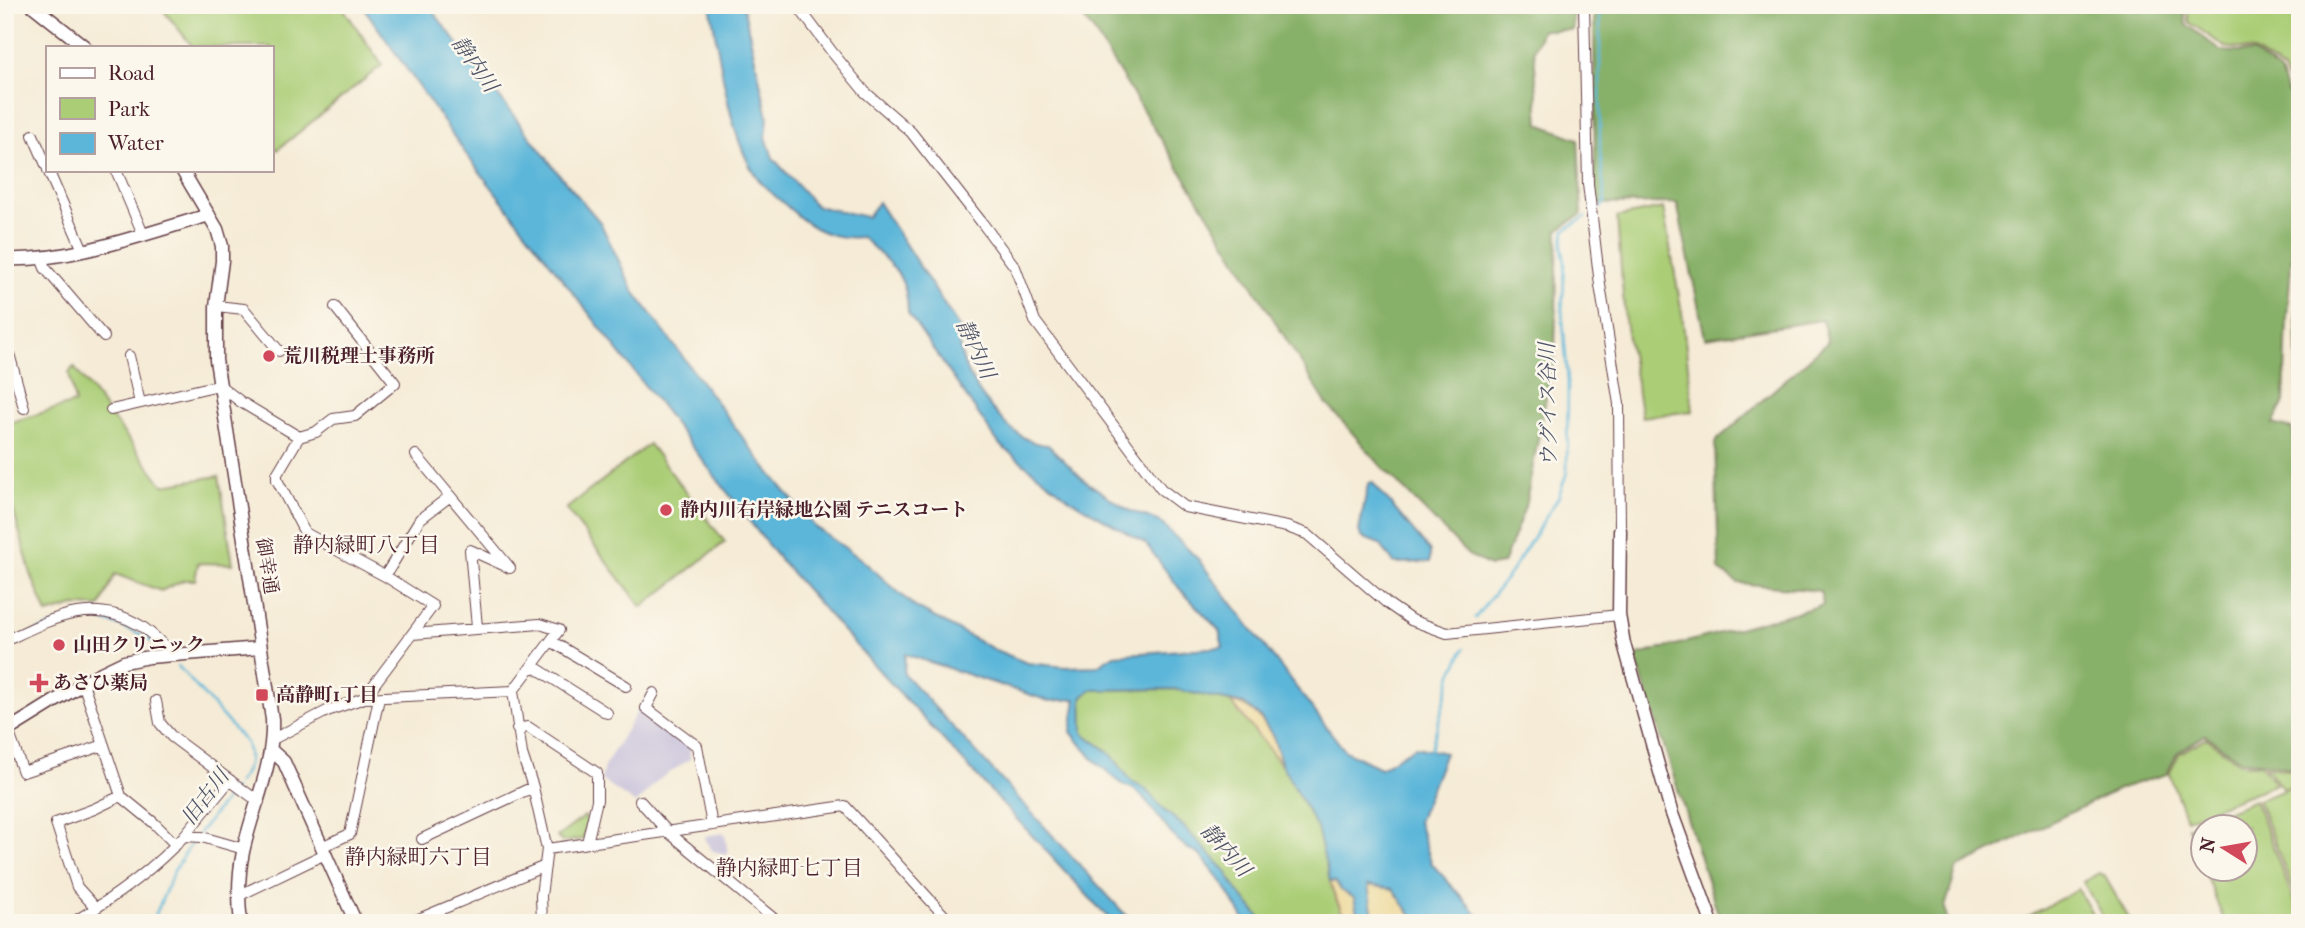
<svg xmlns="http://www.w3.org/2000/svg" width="2305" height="928" font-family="'IM FELL French Canon','Noto Serif JP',serif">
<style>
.industrial{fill:#c6c0da}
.green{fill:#aacd76;stroke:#7a7650;stroke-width:2}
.forest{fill:#87b067;stroke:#686849;stroke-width:2}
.sand{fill:#eeda9e;stroke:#9c7c64;stroke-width:2}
.water{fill:#5cb6d9;stroke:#536a82;stroke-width:2}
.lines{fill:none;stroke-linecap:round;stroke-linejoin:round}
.stream{stroke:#5cb6d9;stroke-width:2.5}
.minor-casing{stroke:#643e45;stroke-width:12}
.tertiary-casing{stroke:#643e45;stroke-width:15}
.minor{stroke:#fff;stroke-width:10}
.tertiary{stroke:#fff;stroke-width:12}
.poi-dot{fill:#d1495b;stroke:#fbf7ec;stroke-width:2.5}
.labels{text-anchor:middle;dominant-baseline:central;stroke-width:5;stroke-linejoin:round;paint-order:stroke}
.poi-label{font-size:19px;font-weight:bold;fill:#4a1f2b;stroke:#fbf7ec;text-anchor:start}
.street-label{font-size:19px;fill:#4a1f2b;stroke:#fbf7ec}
.water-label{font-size:21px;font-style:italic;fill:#505468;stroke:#fbf7ec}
.neighbourhood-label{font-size:21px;fill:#4a1f2b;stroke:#fbf7ec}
</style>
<rect width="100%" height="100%" fill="#fbf7ec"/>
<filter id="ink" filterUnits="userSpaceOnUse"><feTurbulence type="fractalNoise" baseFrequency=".0143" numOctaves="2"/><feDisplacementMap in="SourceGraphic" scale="14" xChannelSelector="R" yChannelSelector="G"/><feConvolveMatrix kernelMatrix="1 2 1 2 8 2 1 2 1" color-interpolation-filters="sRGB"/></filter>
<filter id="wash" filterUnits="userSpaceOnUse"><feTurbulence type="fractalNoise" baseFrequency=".00686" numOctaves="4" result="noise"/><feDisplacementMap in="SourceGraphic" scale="28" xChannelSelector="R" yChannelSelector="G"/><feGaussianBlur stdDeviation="1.57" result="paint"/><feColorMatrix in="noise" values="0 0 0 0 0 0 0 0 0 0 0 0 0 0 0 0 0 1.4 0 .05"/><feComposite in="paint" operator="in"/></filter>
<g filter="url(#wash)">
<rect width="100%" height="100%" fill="#f5ebd6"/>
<path class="industrial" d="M639,708l51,36v15l-33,22 -21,23 -35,-24 3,-13z
M725,833l3,22 -15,-4 -7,-9 -1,-6z"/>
<path class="green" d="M159,5h182l41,60 -105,85 -6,-7v-96h-78z
M2186,5h108l6,12v86l-6,-7 -11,-26 -29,-19 -29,-4 -36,-25z
M1663,208l19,105 11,98 -51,6 -17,-96 -8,-104z
M2300,274v167l-4,-128z
M74,367l89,118 56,-9 14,88 -35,-1 -3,17h-11l-23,11 -46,-17 -15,33 -25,-1 -28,8 -16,-40 -26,-94v-56l70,-21 -6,-31z
M649,444l76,98 -83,65 -76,-98z
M1174,689l56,12 52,64 35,63 17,66 13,29h-82l-27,-31 -13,-22 -45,-47 -14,-11 -22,-24 -13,-7 -21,-28 -27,-20 -1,-35 8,-8z
M2206,738l35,26h19l16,20 -90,35 -17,-45 10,-20z
M2265,766l35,6v11l-17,6z
M2300,784v124l-42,-108z
M2255,800l45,117v6h-75l-21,-54h42v-42h-42l-1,39 -15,-39z
M585,816l2,5 -4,18 -21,3 -5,-5z
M2099,873l5,2 27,47 -25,1 -23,-41z
M2078,889l19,34h-81l57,-31z"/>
<path class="forest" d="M1074,5h498l1,25h-31l-8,20 5,74 39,15 4,75 -24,16 -3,122 -30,155 -22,57 -13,2 -22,-11 -86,-88 -56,-64 -232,-371z
M1594,5h589l3,19 35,27 33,2 26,19 7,20 13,17v80l-3,2 -10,126 -3,85 -11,22 19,5 8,41v300l-40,-8 -19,-1 -36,-26 -28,18 -10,21 -46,14 -164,80 -12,39 2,16h-226l-86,-267 188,-51 -3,-14 -82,-8 -19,-13 -4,-128 113,-100 -6,-22 -117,18 -28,-135 -82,1z"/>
<path class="sand" d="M1230,701c31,7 46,35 52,64z
M1330,881h6l5,9 14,7 4,26h-12l-13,-29z
M1367,885l26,3 24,35h-14l-7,-7h-23z"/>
<path class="water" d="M362,5h66l131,169 41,48 33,68 131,176 51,61 46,32 54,48 78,42 34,14 39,4 31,-1 17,-11 109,-8 -4,-17 -40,-42 -33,-44 -75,-44 -71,-55 -92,-132c0,-41 -19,-49 -46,-76 -29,3 -51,-8 -72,-28 -11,-10 -26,-21 -34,-33 -28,-41 -36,-121 -46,-171h33l25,112 -2,20 7,21 43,48 51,11 11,-15 82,127 -3,6c3,10 4,22 8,31 13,29 49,79 83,79l36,35 44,30 31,11 38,37 148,193 35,17 35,-21 30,6 -27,69 14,42 53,59h-68l-24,-34 -25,-4 6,38h-15l-5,-25 -13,-8 -5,-8 -6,-1 -13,-53 -35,-63 -9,-29 -13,-19 -16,-13 -70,-15 -84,1 -8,8 1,35 27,20 21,28 13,7 22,24 14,11 45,47 13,22 27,31h-19l-24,-41 -22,-27 -13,-7 -14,-12 -30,-39 -11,-9 -9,-3 -31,-27 -21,-26 5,-33 -27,2 -144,-47 -1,20 229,249h-20l-253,-273 -85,-96 -309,-400z
M1372,482l58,69v11l-36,1 -14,-19 -19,-7 -2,-6 9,-47z"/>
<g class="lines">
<path class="stream" d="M1600,5v145l5,52 -4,6
M1475,618l36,-46 47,-74 9,-26 1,-90 -6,-72 3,-47 -3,-16 3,-17 20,-13
M5,648c61,-33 86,-42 148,-6
M178,666l68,77c6,18 2,26 -8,40
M1430,752l22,-78 12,-25
M199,833l35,-44
M152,923l22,-52 19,-30"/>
</g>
</g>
<g filter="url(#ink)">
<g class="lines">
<g class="minor-casing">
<path id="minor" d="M797,5l35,47 33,40 46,40 72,92 32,43 20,54 126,168 24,18 102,20 20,7 81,70 23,16 36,13 172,-18
M1584,5l4,179 12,101 19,119 1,126
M33,135l14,32
M48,170l35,80
M116,170l27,64
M41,258l4,10 59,69
M216,306l28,3 35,42
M335,307l60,76 -40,33 -22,3 -17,13 -17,5 -22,37v6l28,53 80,43 48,30 -69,92
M5,339l19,69
M129,356l11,47
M111,410l108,-25 22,17 58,35
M416,455l94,113 -40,-18 7,77
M385,576l35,-57 29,-22
M412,634l128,-10 19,6 -46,61 9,63 11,33 14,62 -6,47 1,27
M5,641c46,-22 87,-45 136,-15 12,8 23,20 34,29
M551,641l75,45
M533,666l74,47
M83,683l38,113
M654,693l-8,15 51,38 15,79
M156,701l4,22 12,14 87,65
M5,722l18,50 81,-27
M517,729l11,-2 69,46v27l-10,43
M273,739l54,-28 37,-13 149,-7
M640,801l27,30 112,92
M184,836l46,-56
M422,839l111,-52
M321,847l29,-13 29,-136
M547,849l298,-43 105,116
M238,896l87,-42
M96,908l-19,-21 -21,-64 38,-14 27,-13 33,27 22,22
M72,923c40,-24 80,-52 112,-87l18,1 42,12
M409,923l136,-57"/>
</g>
<g class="tertiary-casing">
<path id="tertiary" d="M32,5l53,42
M182,170l35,59 5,17v15l-6,45v54l56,359c2,47 -19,87 -29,133 -5,24 -5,47 -2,71
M5,259c65,3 142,-26 204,-44
M1620,530l-1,85 5,29 47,167 41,112
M5,732l92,-57 27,-13 25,-5 111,-9
M272,751l12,11 72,161"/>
</g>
<use href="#minor" class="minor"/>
<use href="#tertiary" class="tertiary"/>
</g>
</g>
<g class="poi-dot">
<circle cx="269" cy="356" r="7"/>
<circle cx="666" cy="510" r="7"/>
<circle cx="59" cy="645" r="7"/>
<path d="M35.5 672.5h7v7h7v7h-7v7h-7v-7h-7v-7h7z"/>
<rect x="255" y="688" width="14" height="14" rx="3.5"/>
</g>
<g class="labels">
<g class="poi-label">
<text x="283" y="356">荒川税理士事務所</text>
<text x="680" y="510">静内川右岸緑地公園 テニスコート</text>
<text x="73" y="645">山田クリニック</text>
<text x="53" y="683">あさひ薬局</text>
<text x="276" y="695">高静町1丁目</text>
</g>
<g class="street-label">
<text transform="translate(267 566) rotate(81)">御幸通</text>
</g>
<g class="water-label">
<text transform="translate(475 64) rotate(55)">静内川</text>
<text transform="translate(976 349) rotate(65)">静内川</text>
<text transform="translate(1548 405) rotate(-91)">ウグイス谷川</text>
<text transform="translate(205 797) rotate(-53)">旧古川</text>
<text transform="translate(1226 850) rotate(48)">静内川</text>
</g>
<g class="neighbourhood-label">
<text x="366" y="545">静内緑町八丁目</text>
<text x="418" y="857">静内緑町六丁目</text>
<text x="789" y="868">静内緑町七丁目</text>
</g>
</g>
<rect width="2305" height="928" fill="none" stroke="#fbf7ec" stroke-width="28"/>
<rect x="46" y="46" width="228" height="126" fill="#fbf7ec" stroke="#b4a19f" stroke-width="2"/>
<rect x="60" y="68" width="35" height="10" fill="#ffffff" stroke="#b4a19f" stroke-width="2"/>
<text x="108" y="80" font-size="21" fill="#4a1f2b">Road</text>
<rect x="60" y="98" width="35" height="21" fill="#aacd76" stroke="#b4a19f" stroke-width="2"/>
<text x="108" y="116" font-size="21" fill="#4a1f2b">Park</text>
<rect x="60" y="133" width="35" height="21" fill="#5cb6d9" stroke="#b4a19f" stroke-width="2"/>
<text x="108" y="150" font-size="21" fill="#4a1f2b">Water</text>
<g transform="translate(2224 848) rotate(281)"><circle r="33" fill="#fbf7ec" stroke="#b4a19f" stroke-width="2"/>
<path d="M0-5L12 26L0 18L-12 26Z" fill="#d1495b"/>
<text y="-10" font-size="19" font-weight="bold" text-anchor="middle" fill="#4a1f2b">N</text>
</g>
</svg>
